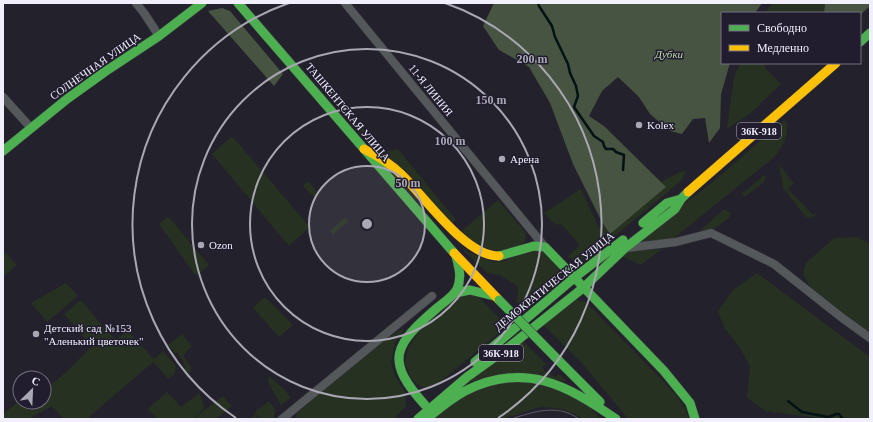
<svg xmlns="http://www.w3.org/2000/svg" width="873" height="422" font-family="Georgia,serif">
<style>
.green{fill:#263121}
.forest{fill:#475441}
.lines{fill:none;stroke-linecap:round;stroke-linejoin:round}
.stream{stroke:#031215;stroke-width:2.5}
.street-casing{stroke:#3d3b43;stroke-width:9}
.fast-casing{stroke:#3d3b43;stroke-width:10}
.slow-casing{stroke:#3d3b43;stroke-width:10}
.street{stroke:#54585a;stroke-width:8}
.fast{stroke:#4caf50;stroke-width:9}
.slow{stroke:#ffc107;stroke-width:9}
.tram{stroke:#5c5c62;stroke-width:1}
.fast-bridge-casing{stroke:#3d3b43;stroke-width:10;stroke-linecap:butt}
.fast-bridge{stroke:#4caf50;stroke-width:9}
.ring{fill:none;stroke:#a9a7b3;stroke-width:2}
.poi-dot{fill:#a9a7b3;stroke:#211d2f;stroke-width:1.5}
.labels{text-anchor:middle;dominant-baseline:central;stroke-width:3;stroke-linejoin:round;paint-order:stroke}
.shield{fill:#211d2f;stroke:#b3b0be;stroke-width:1}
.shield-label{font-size:10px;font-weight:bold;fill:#f1effc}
.park-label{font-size:11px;font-style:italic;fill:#bddcac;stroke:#211d2f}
.street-label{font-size:11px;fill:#f1effc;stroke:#211d2f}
.poi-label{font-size:11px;fill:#f1effc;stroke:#211d2f;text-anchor:start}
.centre{fill:#a9a7b3;stroke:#211d2f;stroke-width:2}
.ring-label{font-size:12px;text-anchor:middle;font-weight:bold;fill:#a9a7b3;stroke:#211d2f;stroke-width:3;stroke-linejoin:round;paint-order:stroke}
</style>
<rect width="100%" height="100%" fill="#23212b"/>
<path class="green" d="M772,3h53l-1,10h-59z
M740,63h23l4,7 14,14 -30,29 -24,16 7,-52z
M313,69l37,45 -5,1 -33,-38 -2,-3z
M355,118l22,28v2l-7,-2 -16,-20 -1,-5z
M783,121h3c5,12 -5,29 -13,37l-105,85 -35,2 52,-42 29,-22z
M232,136l78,91 -21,19 -77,-92z
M398,149l58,71 -4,3 -70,-70z
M779,164l15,20 -6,5 25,26 5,-5 -3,6 -5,2 -4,-1 -23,-29z
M687,170l-6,11 -97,81h-6l-11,-5 13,-12 -19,-21 -5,1 -12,-12 37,-24 18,39 65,-48 14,-7z
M763,176h3l-2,6 -18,14h-2l-2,-1 1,-2z
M308,181l12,14 -5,3 -12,-12z
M498,200l28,33 -1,9 -13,7 -20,2 -34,-17z
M723,210h3l5,3 -2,5 -21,15 -9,1 5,-7z
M168,216l41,49 -13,11 -37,-52z
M345,217l4,4 -16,14 -3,-4z
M858,237l12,7v90l-56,-41 -11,-19 3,-11 28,-25z
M458,245l10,7 25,10 12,-1 31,-12 7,2 19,22 -1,8 -9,9 -29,19 -7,-8 2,-5 -1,-10 -17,-11 -13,-2z
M662,249l-21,16 -20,-9 6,-5z
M6,253l11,12 -14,12v-22z
M757,273l113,84v62h-43l-62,-8 -18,-13 3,-32 -12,-21 -13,-16 -7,-18 15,-21z
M66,283l12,13 -31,26 -16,-19z
M461,294l16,1 30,31 -72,60 -12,2 -11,-8 -7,-17 3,-15 12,-18z
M265,297l28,28 -14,12 -26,-29z
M574,299l12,3 52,53 38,40 10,15 2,9h-60l-46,-56 -42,-41z
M81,300l26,31 8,8 6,-3 6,-6 27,29 9,-8 13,15 -1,7 -7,6 -15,-18 -1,2 -62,53 2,3h-28l-12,-13 -23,13h-26v-5l17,-14v2h24v-12l20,-16 28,-28h-1l-27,-32z
M405,328l-10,15 -4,20 5,15 9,14 1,14 -12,13h-97l-1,-5c35,-30 69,-65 109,-86z
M182,334l10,12 -9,9 8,12 -2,9 -4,-3c1,-9 -3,-14 -8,-21l-1,2 -8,-9z
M520,338l26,26 -3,3 1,3 11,7 4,-3 9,8 -26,-5 -92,15z
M268,375l17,15 6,8 -10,7 -12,-21z
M528,378l41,15 22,15 10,11h-19l-7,-5 -18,-6 -17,-1 -38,12h-69l40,-31z
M167,392l14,15 18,-14 5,12 -1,5 -11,9h-35l-9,-10z
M223,396l9,10 -16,13h-23z
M269,401l6,8 -1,10h-14l-3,-5v5h-7l6,-5 -1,-2z"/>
<path class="forest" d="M494,3h268l-7,10h-33v50h8l-9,31 -1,34 -11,15 -4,-25 -12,1 -11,15 -12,-3 -20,-17 -11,-17 -21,-20 -16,14 -13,25 15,10 62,61 -56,47 -8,-12 -29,-58 -23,-61 -21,-36 -30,-17 -16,-24z
M825,3h45v3l-10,9v-2h-36z
M222,8l8,3 53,63 -9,12 -66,-75z"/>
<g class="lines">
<path class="stream" d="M538,3l1,3 13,20 3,11 13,27 2,9 6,13 2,10 -4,11 20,29 9,6 1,4 2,3h7l3,3 8,3 -1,15
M788,401l14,11 26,5 9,-3h2l4,5"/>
<g class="street-casing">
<path id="street" d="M136,3l8,10 15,23
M345,3l200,244
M3,97l28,31
M626,248l50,-6 35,-9 63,31 67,53 29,21
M282,419l150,-123"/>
</g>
<g class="fast-casing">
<path id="fast" d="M238,3l216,250
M860,42l10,-9
M3,151l64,-52 39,-28 53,-35 43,-33
M643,223l24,-20 14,-4
M499,256l35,-10 11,1 119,124 26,32 5,16
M455,293l15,-3 24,6
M475,362l99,-84 49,-38
M565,367l35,35
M425,405c-41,-45 -31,-60 12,-97 7,-6 16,-11 20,-19 5,-11 2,-22 -1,-33
M430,416c11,-9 22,-18 35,-25 59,-30 102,-6 151,28
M418,419l49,-42 42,-30 74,-59 42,-40 50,-39 6,-10 7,-7"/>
</g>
<g class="slow-casing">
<path id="slow" d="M364,149c14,7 27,15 38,26 23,22 64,82 97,81
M688,192l148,-129
M454,253l45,47"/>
</g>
<use href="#street" class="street"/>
<use href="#fast" class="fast"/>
<use href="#slow" class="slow"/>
<path class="tram" d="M511,419c22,-7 47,-16 68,0"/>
<g class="fast-bridge-casing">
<path id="fast-bridge" d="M499,300l66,67"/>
</g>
<use href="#fast-bridge" class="fast-bridge"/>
</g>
<circle cx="367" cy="224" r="58" fill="#a9a7b3" fill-opacity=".12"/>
<g class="ring">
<circle cx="367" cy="224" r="58"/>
<circle cx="367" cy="224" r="117"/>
<circle cx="367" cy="224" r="175"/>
<path d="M236 418A234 234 0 0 1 289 3M445 3A234 234 0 0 1 498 418"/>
</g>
<g class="poi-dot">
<circle cx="639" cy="125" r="4"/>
<circle cx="502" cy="159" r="4"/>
<circle cx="201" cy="245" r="4"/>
<circle cx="36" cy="334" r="4"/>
</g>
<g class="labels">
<g class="shield">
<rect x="737" y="123" width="44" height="16" rx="3"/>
<rect x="479" y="345" width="44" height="16" rx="3"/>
</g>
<g class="shield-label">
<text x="759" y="131">36К-918</text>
<text x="501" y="353">36К-918</text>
</g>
<g class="park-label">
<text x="669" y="54">Дубки</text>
</g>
<g class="street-label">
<text transform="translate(95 66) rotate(-35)">СОЛНЕЧНАЯ УЛИЦА</text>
<text transform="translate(431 90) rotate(51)">11-Я ЛИНИЯ</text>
<text transform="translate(348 112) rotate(50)">ТАШКЕНТСКАЯ УЛИЦА</text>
<text transform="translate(554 281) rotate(-39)">ДЕМОКРАТИЧЕСКАЯ УЛИЦА</text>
</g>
<g class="poi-label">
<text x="647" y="125">Kolex</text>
<text x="510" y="159">Арена</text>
<text x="209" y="245">Ozon</text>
<text x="44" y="328">Детский сад №153<tspan x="44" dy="13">"Аленький цветочек"</tspan></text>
</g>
</g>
<circle cx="367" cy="224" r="6" class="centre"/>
<g class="ring-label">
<text x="532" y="63">200 m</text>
<text x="491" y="104">150 m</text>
<text x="450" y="145">100 m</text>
<text x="408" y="187">50 m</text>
</g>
<rect width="873" height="422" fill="none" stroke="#f1effc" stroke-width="8"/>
<rect x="721" y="12" width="140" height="52" fill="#211d2f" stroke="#747181"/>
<rect x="729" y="25" width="20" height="6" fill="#4caf50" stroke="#747181"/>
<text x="757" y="32" font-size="12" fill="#f1effc">Свободно</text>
<rect x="729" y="45" width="20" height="6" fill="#ffc107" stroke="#747181"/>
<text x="757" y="52" font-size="12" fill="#f1effc">Медленно</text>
<g transform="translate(32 390) rotate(24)"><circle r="19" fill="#211d2f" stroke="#747181"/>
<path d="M0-3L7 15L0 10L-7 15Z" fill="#a9a7b3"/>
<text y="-6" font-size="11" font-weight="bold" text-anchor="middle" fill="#f1effc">С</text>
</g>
</svg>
